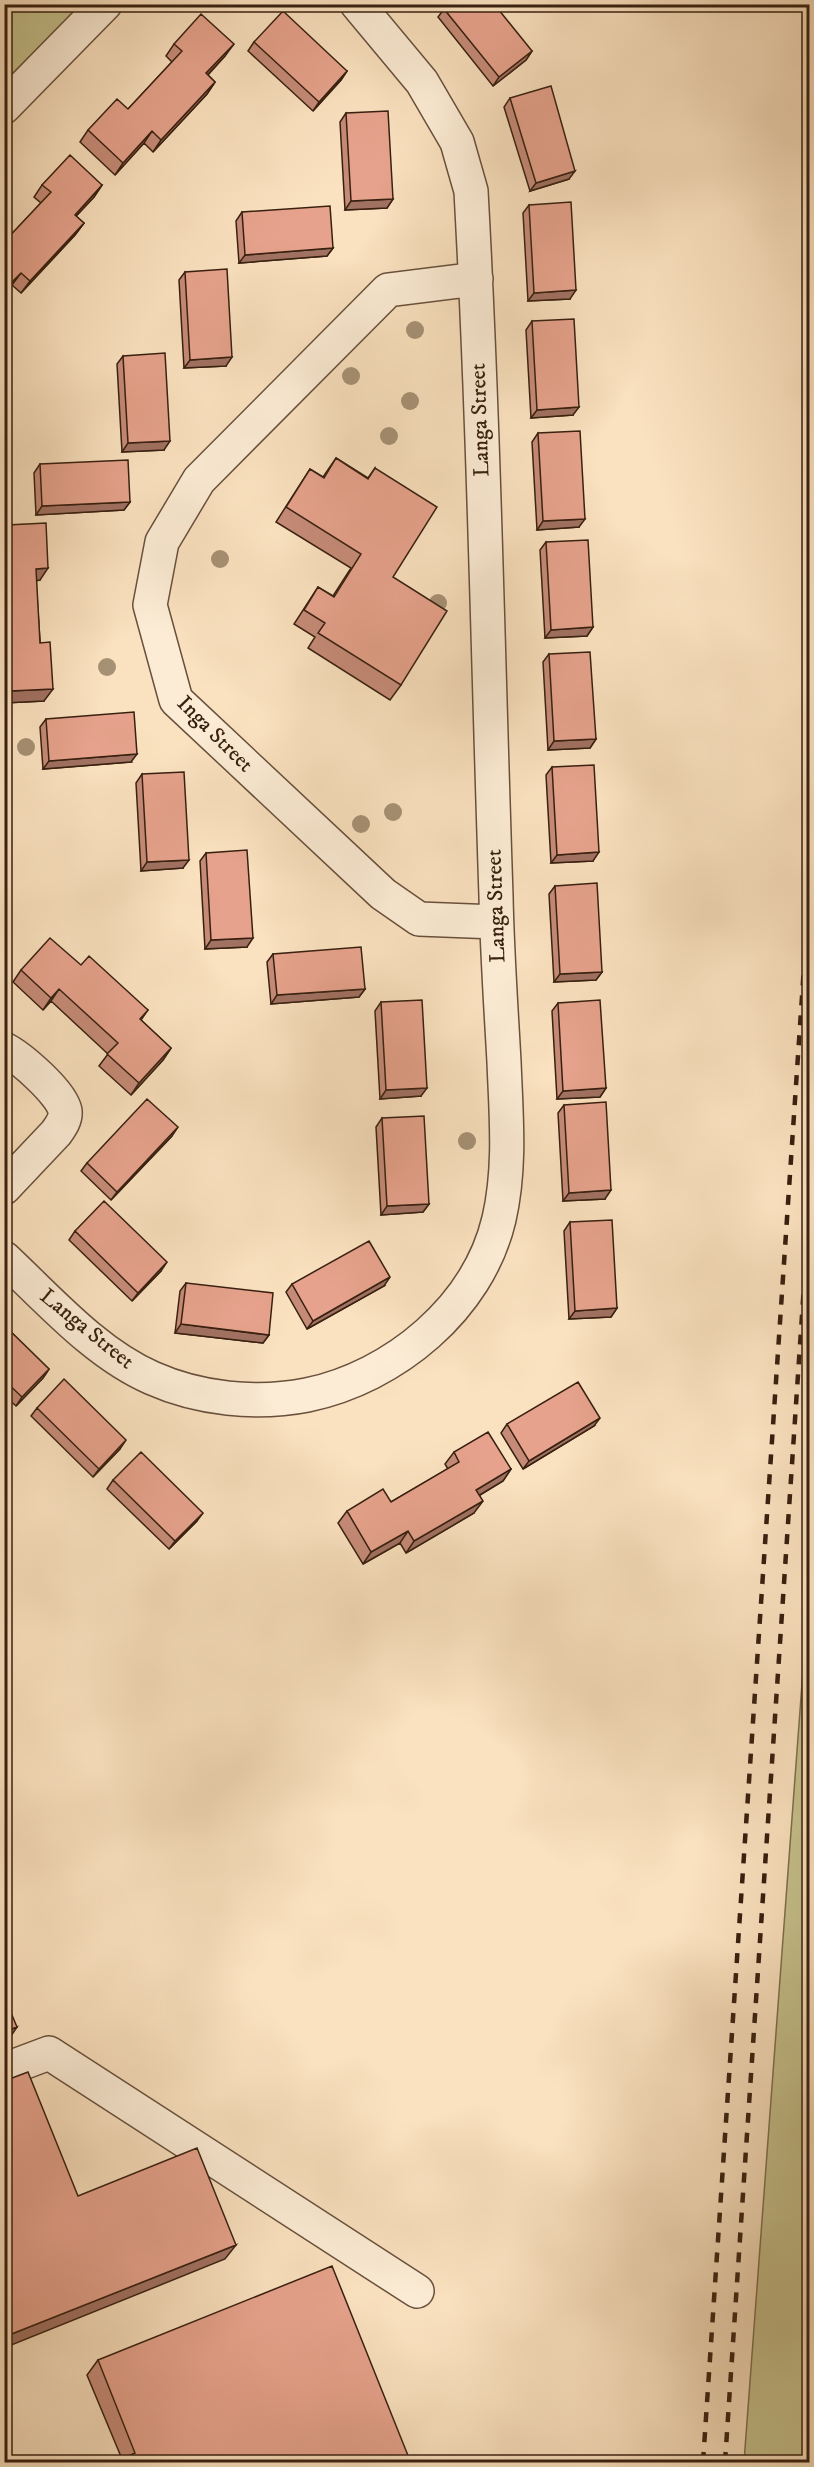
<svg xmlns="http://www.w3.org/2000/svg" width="814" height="2467" font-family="'IM FELL DW Pica',serif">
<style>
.green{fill:#c5c18d;stroke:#7e704e;stroke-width:1.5}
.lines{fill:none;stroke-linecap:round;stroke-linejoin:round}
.minor-casing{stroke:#68503c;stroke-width:36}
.minor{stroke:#fcecd5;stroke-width:33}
.rail{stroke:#382010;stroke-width:4.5;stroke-dasharray:10 10;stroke-linecap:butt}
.tree{fill:#a69174}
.wall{fill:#c68b78;stroke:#382010;stroke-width:1.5}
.shaded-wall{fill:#a17162;stroke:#382010;stroke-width:1.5}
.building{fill:#e6a28c;stroke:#382010;stroke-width:1.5}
.labels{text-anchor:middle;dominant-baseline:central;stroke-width:4.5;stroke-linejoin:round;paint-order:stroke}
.street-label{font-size:22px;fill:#382010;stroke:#fcecd5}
</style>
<rect width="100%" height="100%" fill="#fae1bf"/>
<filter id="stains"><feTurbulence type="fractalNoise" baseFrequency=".00333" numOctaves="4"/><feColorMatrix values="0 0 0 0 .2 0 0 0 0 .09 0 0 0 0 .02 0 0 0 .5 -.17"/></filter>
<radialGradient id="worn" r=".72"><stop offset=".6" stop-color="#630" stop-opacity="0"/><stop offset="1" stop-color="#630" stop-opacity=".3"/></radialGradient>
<path class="green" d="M5,5h90l-90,94z
M809,1590v872h-65z"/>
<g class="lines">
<g class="minor-casing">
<path id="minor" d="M4,107l101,-103
M476,279l-88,11 -189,190 -37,62 -12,63 26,95 207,194 36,25 77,3
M4,1049c16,8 58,44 61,62 1,8 -4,15 -9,22l-52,55
M4,1258c45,42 91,95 148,120 47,21 104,27 155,17 87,-18 171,-87 192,-176 12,-52 7,-105 5,-157 -3,-55 -7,-111 -8,-166 -8,-235 -12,-470 -25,-705l-14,-49 -35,-60 -65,-78
M4,2070l45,-17 368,238"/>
</g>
<use href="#minor" class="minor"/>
<path class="rail" d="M703,2462l107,-1584
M725,2462l85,-1266"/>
</g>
<g class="tree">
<circle cx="415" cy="330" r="9"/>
<circle cx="351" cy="376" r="9"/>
<circle cx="410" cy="401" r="9"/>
<circle cx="389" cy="436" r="9"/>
<circle cx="220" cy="559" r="9"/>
<circle cx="438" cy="603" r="9"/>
<circle cx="107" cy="667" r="9"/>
<circle cx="26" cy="747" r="9"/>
<circle cx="393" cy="812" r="9"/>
<circle cx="361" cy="824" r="9"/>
<circle cx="467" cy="1141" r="9"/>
</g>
<path class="wall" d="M444,9l88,42 -6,9 -33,26 -55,-69z
M254,42l93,29 -6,9 -28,31 -65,-60z
M174,44l51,12 -17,19 7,7 -8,12 -54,58 -9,-9 -29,32 -35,-33 8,-12 40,-21 44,-47 -6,-6z
M510,98l59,81 -39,12 -26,-84z
M346,113l47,86 -6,9 -42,2 -5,-88z
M42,185h60l-8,12 -18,19 8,7 -9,12 -54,58 -9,-8 -8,8v-51l37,-39 -7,-6z
M529,205l41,94 -42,2 -5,-88z
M242,212l91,36 -6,8 -88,7 -3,-42z
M185,272l41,94 -42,2 -5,-88z
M532,321l41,94 -42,3 -5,-88z
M123,356l41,94 -42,2 -5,-88z
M538,433l41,94 -42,3 -5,-88z
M336,458l32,20 7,-10 18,109 8,108 -11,15 -82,-52 7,-11 -21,-13 24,-37 15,9 18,-28 -75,-46 34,-53 13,8z
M40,464l90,38 -6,8 -88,5 -2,-42z
M7,525l33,55 -4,1 8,120 -40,2v-175z
M546,542l47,85 -6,9 -42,2 -5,-88z
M549,654l47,85 -6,9 -42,2 -5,-88z
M46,719l85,43 -88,7 -3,-42z
M552,767l41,94 -42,2 -5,-88z
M142,774l41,94 -42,3 -5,-88z
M206,853l41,94 -42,2 -5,-88z
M555,886l47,86 -6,8 -42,2 -5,-88z
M273,954l92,35 -6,8 -88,7 -4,-42z
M81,965l67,45 -7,10 30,28 -8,12 -32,35 -32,-29 9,-12 -57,-53 -8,9 -30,-28 8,-12z
M381,1002l40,94 -41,3 -5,-88z
M558,1003l48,85 -6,9 -43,2 -5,-88z
M564,1105l41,94 -42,2 -5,-88z
M382,1118l47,86 -6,8 -42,3 -5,-88z
M172,1136l-61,64 -30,-29 6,-8z
M570,1222l47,86 -6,9 -42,2 -5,-88z
M75,1231l86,40 -29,30 -63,-61z
M186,1283l83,52 -6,8 -88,-10 5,-42z
M292,1284l92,2 -77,43 -21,-37z
M4,1325l45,44 -6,9 -27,28 -12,-11z
M37,1408l83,41 -27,28 -62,-61z
M507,1424l87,2 -71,43 -22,-36z
M454,1452l57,17 -8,12 -23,14 -6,18 -68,40 -6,-10 -37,21 -25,-41 9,-12 44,-9 57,-33 -3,-5z
M113,1480l84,41 -28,28 -62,-60z
M98,2360l313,103 -289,-4 -35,-84z"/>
<path class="shaded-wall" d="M234,44l-9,12 -27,29 8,-12z
M532,51l-6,9 -33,26 6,-9z
M347,71l-6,9 -28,31 6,-9z
M215,82l-8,12 -54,58 8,-12z
M152,131l-8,12 -29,32 8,-12z
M575,171l-6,8 -39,12 6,-8z
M102,185l-8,12 -28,30 9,-12z
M393,199l-6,9 -42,2 6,-9z
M84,223l-9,12 -54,58 9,-12z
M333,248l-6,8 -88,7 6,-8z
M21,273l-9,12 -8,8v-3z
M576,290l-6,9 -42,2 6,-8z
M232,357l-6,9 -42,2 6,-8z
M579,407l-6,8 -42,3 6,-8z
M170,441l-6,9 -42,2 6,-9z
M130,502l-6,8 -88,5 6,-9z
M585,519l-6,8 -42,3 6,-9z
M48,568l-8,12 -13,1 9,-12z
M593,627l-6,9 -42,2 6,-8z
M53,689l-9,12 -40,2v-4l6,-8z
M596,739l-6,9 -42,2 6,-9z
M137,754l-6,8 -88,7 6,-8z
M599,852l-6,9 -42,2 6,-8z
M189,860l-6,8 -42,3 6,-9z
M253,938l-6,9 -42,2 6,-9z
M602,972l-6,8 -42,2 6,-8z
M59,989l-8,12 -8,9 8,-12z
M365,989l-6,8 -88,7 6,-9z
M171,1048l-8,12 -32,35 8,-12z
M427,1088l-6,8 -41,3 6,-9z
M606,1088l-6,9 -43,2 6,-8z
M178,1127l-6,9 -61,64 6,-8z
M611,1190l-6,9 -42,2 6,-8z
M429,1204l-6,8 -42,3 6,-9z
M167,1262l-6,9 -29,30 6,-8z
M390,1277l-6,9 -77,43 6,-8z
M617,1308l-6,9 -42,2 6,-8z
M181,1324l88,11 -6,8 -88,-10z
M49,1369l-6,9 -27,28 6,-9z
M600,1418l-6,8 -71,43 6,-8z
M126,1440l-6,9 -27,28 6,-8z
M511,1469l-8,12 -35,21 8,-12z
M483,1501l-9,12 -68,40 8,-12z
M203,1513l-6,8 -28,28 6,-8z
M408,1531l-8,12 -37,21 8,-12z
M17,2027l-6,9 -7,3v-7z
M236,2245l-11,14 -221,89v-11z"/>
<path class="building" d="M450,4h44l38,47 -33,26 -55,-68z
M283,11l64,60 -28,31 -65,-60z
M201,14l33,30 -28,29 9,9 -54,58 -9,-9 -29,32 -35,-33 29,-31 11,10 54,-58 -8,-7z
M551,86l24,85 -39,12 -26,-85z
M388,111l5,88 -42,2 -5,-88z
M70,155l32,30 -27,30 9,8 -54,58 -9,-8 -17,17v-48l47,-50 -9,-7z
M571,202l5,88 -42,3 -5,-88z
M330,206l3,42 -88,7 -3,-43z
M227,269l5,88 -42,3 -5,-88z
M574,319l5,88 -42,3 -5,-89z
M165,353l5,88 -42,2 -5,-87z
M580,431l5,88 -42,2 -5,-88z
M336,458l32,21 7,-11 62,39 -44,70 54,34 -46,74 -83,-52 7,-10 -21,-13 14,-23 16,10 27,-43 -75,-47 24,-38 14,9z
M128,460l2,42 -88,4 -2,-42z
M46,523l2,45 -12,1 4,74 10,-1 3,47 -43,2 -2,-43h-4v-85h4l-1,-38z
M588,540l5,87 -42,3 -5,-88z
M590,652l6,87 -42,2 -5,-87z
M134,712l3,42 -88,7 -3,-42z
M594,765l5,87 -42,3 -5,-88z
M184,772l5,88 -42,2 -5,-88z
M247,850l6,88 -42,2 -5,-87z
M597,883l5,89 -42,2 -5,-88z
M50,938l31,27 8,-9 59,54 -8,9 31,29 -32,35 -32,-29 11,-11 -59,-54 -8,9 -30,-28z
M361,947l4,42 -88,6 -4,-41z
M422,1000l5,88 -41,2 -5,-88z
M600,1000l6,88 -43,3 -5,-88z
M147,1099l31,28 -61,65 -30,-29z
M606,1102l5,88 -42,3 -5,-88z
M424,1116l5,88 -42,2 -5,-88z
M104,1201l63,61 -29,31 -63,-62z
M612,1220l5,88 -42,3 -5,-89z
M369,1241l21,36 -77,44 -21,-37z
M186,1283l87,10 -4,42 -88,-11z
M4,1325l45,44 -27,28 -18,-17z
M64,1379l62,61 -27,29 -62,-61z
M578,1382l22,36 -71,43 -22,-37z
M488,1432l23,37 -35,21 7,11 -69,40 -6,-10 -37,21 -24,-41 36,-22 8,13 68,-40 -5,-10z
M141,1452l62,61 -28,28 -62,-61z
M4,1996l13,31 -13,5z
M28,2072l50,124 119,-48 39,97 -232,92v-256z
M332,2266l79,197h-299l23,-10 -37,-93z"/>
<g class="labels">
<g class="street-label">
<text transform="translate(480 420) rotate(-92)">Langa Street</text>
<text transform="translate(215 734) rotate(45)">Inga Street</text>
<text transform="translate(496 906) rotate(-92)">Langa Street</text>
<text transform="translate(87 1329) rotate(39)">Langa Street</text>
</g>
</g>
<rect width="814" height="2467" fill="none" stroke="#fae1bf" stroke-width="24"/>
<rect x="6" y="6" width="802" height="2455" fill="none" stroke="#382010" stroke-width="3"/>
<rect x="12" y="12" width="790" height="2443" fill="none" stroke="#382010" stroke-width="1.5"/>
<rect width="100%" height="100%" filter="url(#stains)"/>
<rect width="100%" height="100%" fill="url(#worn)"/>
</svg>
